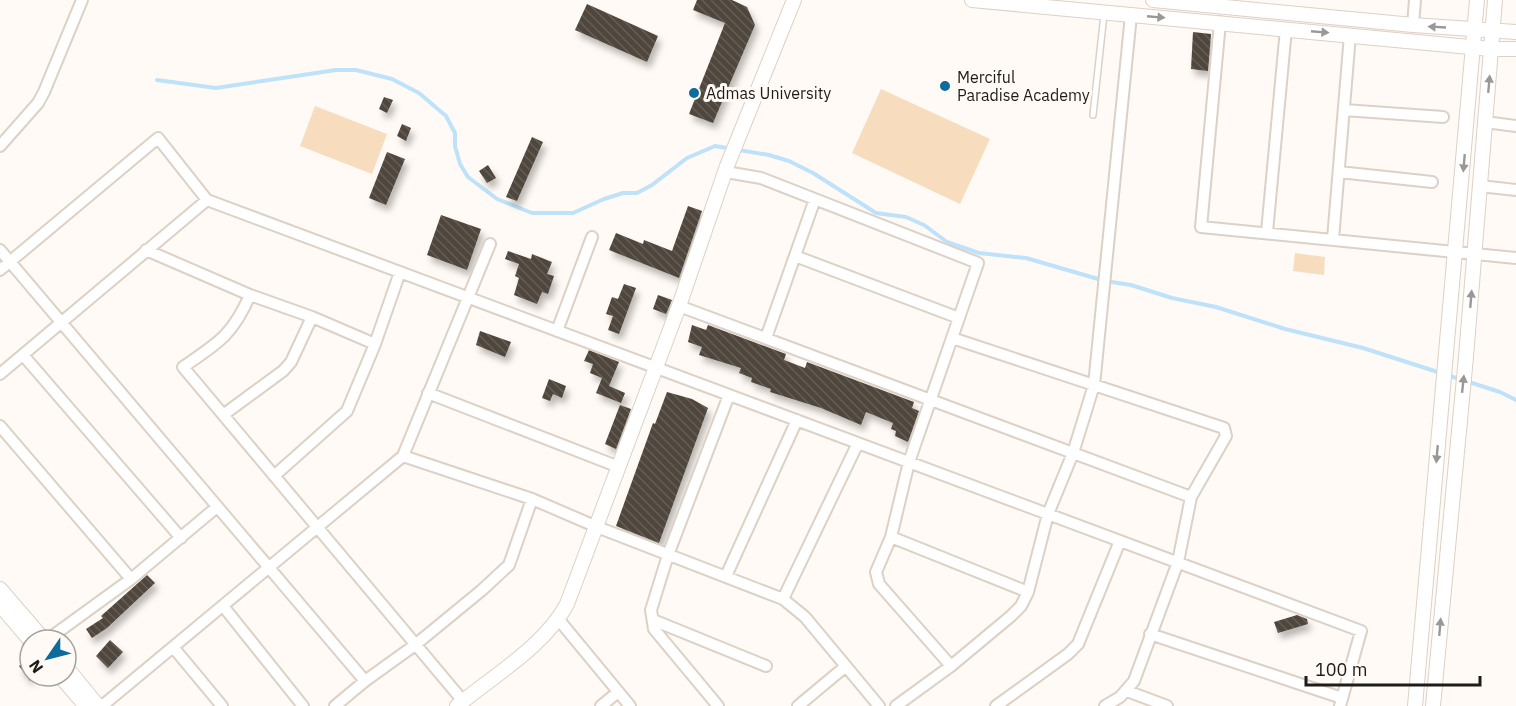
<svg xmlns="http://www.w3.org/2000/svg" width="1516" height="706" font-family="'IBM Plex Sans',sans-serif">
<style>
.pitch{fill:#f8dcbe}
.lines{fill:none;stroke-linecap:round;stroke-linejoin:round}
.stream{stroke:#bee2fa;stroke-width:4}
.building{fill:url(#building-back-hatch);filter:url(#shadow)}
.service-casing{stroke:#dcd1c6;stroke-width:8}
.minor-casing{stroke:#dcd1c6;stroke-width:14}
.tertiary-casing{stroke:#dcd1c6;stroke-width:16}
.service{stroke:#fff;stroke-width:5}
.minor{stroke:#fff;stroke-width:10}
.tertiary{stroke:#fff;stroke-width:14}
.oneway{fill:#9a9897}
.poi-dot{fill:#0d6c9b;stroke:#fffaf5;stroke-width:2}
.labels{text-anchor:middle;dominant-baseline:central;stroke-width:6;stroke-linejoin:round;paint-order:stroke}
.poi-label{font-size:16px;fill:#1f1b17;stroke:#fffaf5;text-anchor:start}
</style>
<defs>
<pattern id="building-back-hatch" width="6" height="6" patternUnits="userSpaceOnUse" patternTransform="scale(1.5)"><rect width="6" height="6" fill="#4f463c"/><path d="M-1 5l2 2M0 0l6 6M5-1l2 2" fill="none" stroke="#655d55"/></pattern>
<filter id="shadow"><feDropShadow dx="3.5" dy="6" stdDeviation="3" flood-color="#0004"/></filter>
</defs>
<rect width="100%" height="100%" fill="#fffaf5"/>
<path class="pitch" d="M881,89l109,50 -30,65 -108,-51z
M315,106l72,28 -15,40 -72,-28z
M1295,253l30,4 -1,18 -31,-4z"/>
<g class="lines">
<path class="stream" d="M157,80l59,8 120,-18h20l36,9 27,14 27,23 9,17v13l5,18 8,13 29,22 35,14h41l31,-14 19,-6h14l15,-8 35,-27 28,-12 54,9 20,6 24,12 63,40 30,4 18,8 23,17 32,11 47,5 79,23 26,4 41,13 44,9 69,22 78,19 137,44 16,8"/>
</g>
<path class="building" d="M697,0h35l15,7 8,18 -42,98 -24,-9 36,-91 -32,-13z
M587,4l71,32 -11,26 -72,-32z
M1193,32l18,2 -3,37 -17,-2z
M384,97l9,3 -6,13 -8,-4z
M402,124l9,4 -5,13 -9,-5z
M532,137l11,5 -26,59 -11,-4z
M387,152l18,7 -19,46 -17,-7z
M488,165l8,13 -9,5 -8,-12z
M688,206l14,5 -23,67 -70,-28 7,-17 27,11 1,-4 28,11z
M441,215l40,14 -14,41 -40,-15z
M508,251l23,8 1,-5 20,8 -5,12 7,2 -6,18 -6,-2 -5,12 -23,-9 5,-17 -4,-2 4,-12 -14,-5z
M624,284l12,4 -17,46 -11,-4 5,-14 -7,-2 6,-17 6,2z
M658,295l14,5 -6,14 -13,-5z
M692,325l14,5 2,-5 78,29 -2,6 21,8 2,-6 107,40 -2,6 7,3 -11,31 -13,-6 1,-5 -5,-2 2,-6 -27,-11 -5,13 -40,-17 -51,-16 1,-3 -20,-7 1,-4 -13,-5 2,-5 -42,-13 3,-8 -14,-5z
M480,331l31,11 -6,15 -29,-12z
M589,350l30,12 -10,24 16,7 -4,10 -25,-10 6,-15 -12,-5 3,-9 -9,-3z
M549,379l17,7 -4,12 -9,-4 -3,7 -8,-3z
M667,392l25,7 16,9 -49,135 -43,-17 37,-103 2,1z
M620,405l11,4 -15,40 -11,-5z
M147,575l8,8 -48,45 -15,10 -6,-9 17,-11 -2,-2z
M1297,615l10,4 1,5 -30,9 -4,-11z
M110,640l13,12 -15,16 -12,-12z
M30,657v24l-11,-15z"/>
<g class="lines">
<g class="service-casing">
<path id="service" d="M1093,115l11,-101"/>
</g>
<g class="minor-casing">
<path id="minor" d="M1220,22l-19,205 315,31
M1413,25l2,-25
M1344,110l99,7
M1485,122l31,4
M0,146l38,-43 6,-11 38,-92
M726,172l35,6 217,85 -69,199 -18,75 -15,35 3,12 72,82
M1339,172l93,10
M1480,186l36,4
M1267,232l19,-203
M1333,239l17,-204
M0,250l365,431
M146,250l104,45 62,22 63,27
M795,256l164,62
M0,270l158,-132 49,62 1154,431 -21,75
M250,295c-18,41 -32,48 -67,72l280,334
M679,306l512,191
M557,331l35,-94
M766,338l49,-139
M952,338l272,90 2,8 -35,61 -13,65 -44,119 -14,16 -15,9
M23,355l158,183
M0,374l207,-174
M428,393l191,74
M223,415l60,-44 8,-9 21,-45
M0,426l131,153
M403,456l129,43 65,28 186,72 22,18 74,89
M274,476l73,-65 28,-67 25,-72
M891,537l137,55
M726,576l71,-156
M783,599l75,-156
M223,606l80,100
M559,620l71,86
M653,620l113,46
M1150,634l192,64
M47,640l84,-61 86,-72
M173,647l49,59
M1127,691l40,15
M102,706l301,-250 87,-212
M335,706l30,-25 50,-36 67,-55 27,-25 23,-66
M601,706l17,-14
M718,706l-64,-77 -3,-19 17,-55 61,-160
M798,706l48,-40
M896,706l55,-40 60,-50 10,-10 7,-14 20,-78 25,-61 21,-68 37,-370
M996,706l72,-52 10,-10 42,-103"/>
</g>
<g class="tertiary-casing">
<path id="tertiary" d="M972,0l519,49h25
M1153,0l260,25 103,7
M0,589l44,51
M0,605l30,35
M66,667l32,39
M60,676l26,30
M457,706c37,-31 87,-59 110,-102l112,-298 48,-140 67,-166
M1415,706l62,-706
M1433,706l33,-349 29,-357"/>
</g>
<use href="#service" class="service"/>
<use href="#minor" class="minor"/>
<use href="#tertiary" class="tertiary"/>
</g>
<defs><path id="oneway-solid" d="M-6-.8H1V-3.2L6.5 0L1 3.2V.8H-6Z" transform="scale(1.5)"/></defs>
<g class="oneway">
<use href="#oneway-solid" transform="translate(1156 17) rotate(5)"/>
<use href="#oneway-solid" transform="translate(1437 27) rotate(-177)"/>
<use href="#oneway-solid" transform="translate(1320 32) rotate(5)"/>
<use href="#oneway-solid" transform="translate(1489 84) rotate(-85)"/>
<use href="#oneway-solid" transform="translate(1464 163) rotate(95)"/>
<use href="#oneway-solid" transform="translate(1471 299) rotate(-85)"/>
<use href="#oneway-solid" transform="translate(1463 384) rotate(-84)"/>
<use href="#oneway-solid" transform="translate(1437 454) rotate(95)"/>
<use href="#oneway-solid" transform="translate(1440 627) rotate(-85)"/>
</g>
<g class="poi-dot">
<circle cx="945" cy="86" r="6"/>
<circle cx="694" cy="93" r="6"/>
</g>
<g class="labels">
<g class="poi-label">
<text x="957" y="77">Merciful<tspan x="957" dy="18">Paradise Academy</tspan></text>
<text x="706" y="93">Admas University</text>
</g>
</g>
<g transform="translate(48 658) rotate(235)"><circle r="28" fill="#fffaf5" stroke="#a5a19c" stroke-width="1.5"/>
<path d="M0-4.5L10 22L0 15L-10 22Z" fill="#0d6c9b"/>
<text y="-9" font-size="16" font-weight="bold" text-anchor="middle" fill="#1f1b17">N</text>
</g>
<path d="M1306 676v9h174v-9" fill="none" stroke="#1f1b17" stroke-width="3"/>
<text x="1315" y="676" font-size="18" fill="#1f1b17" stroke="#fffaf5" stroke-width="4.5" paint-order="stroke">100 m</text>
</svg>
